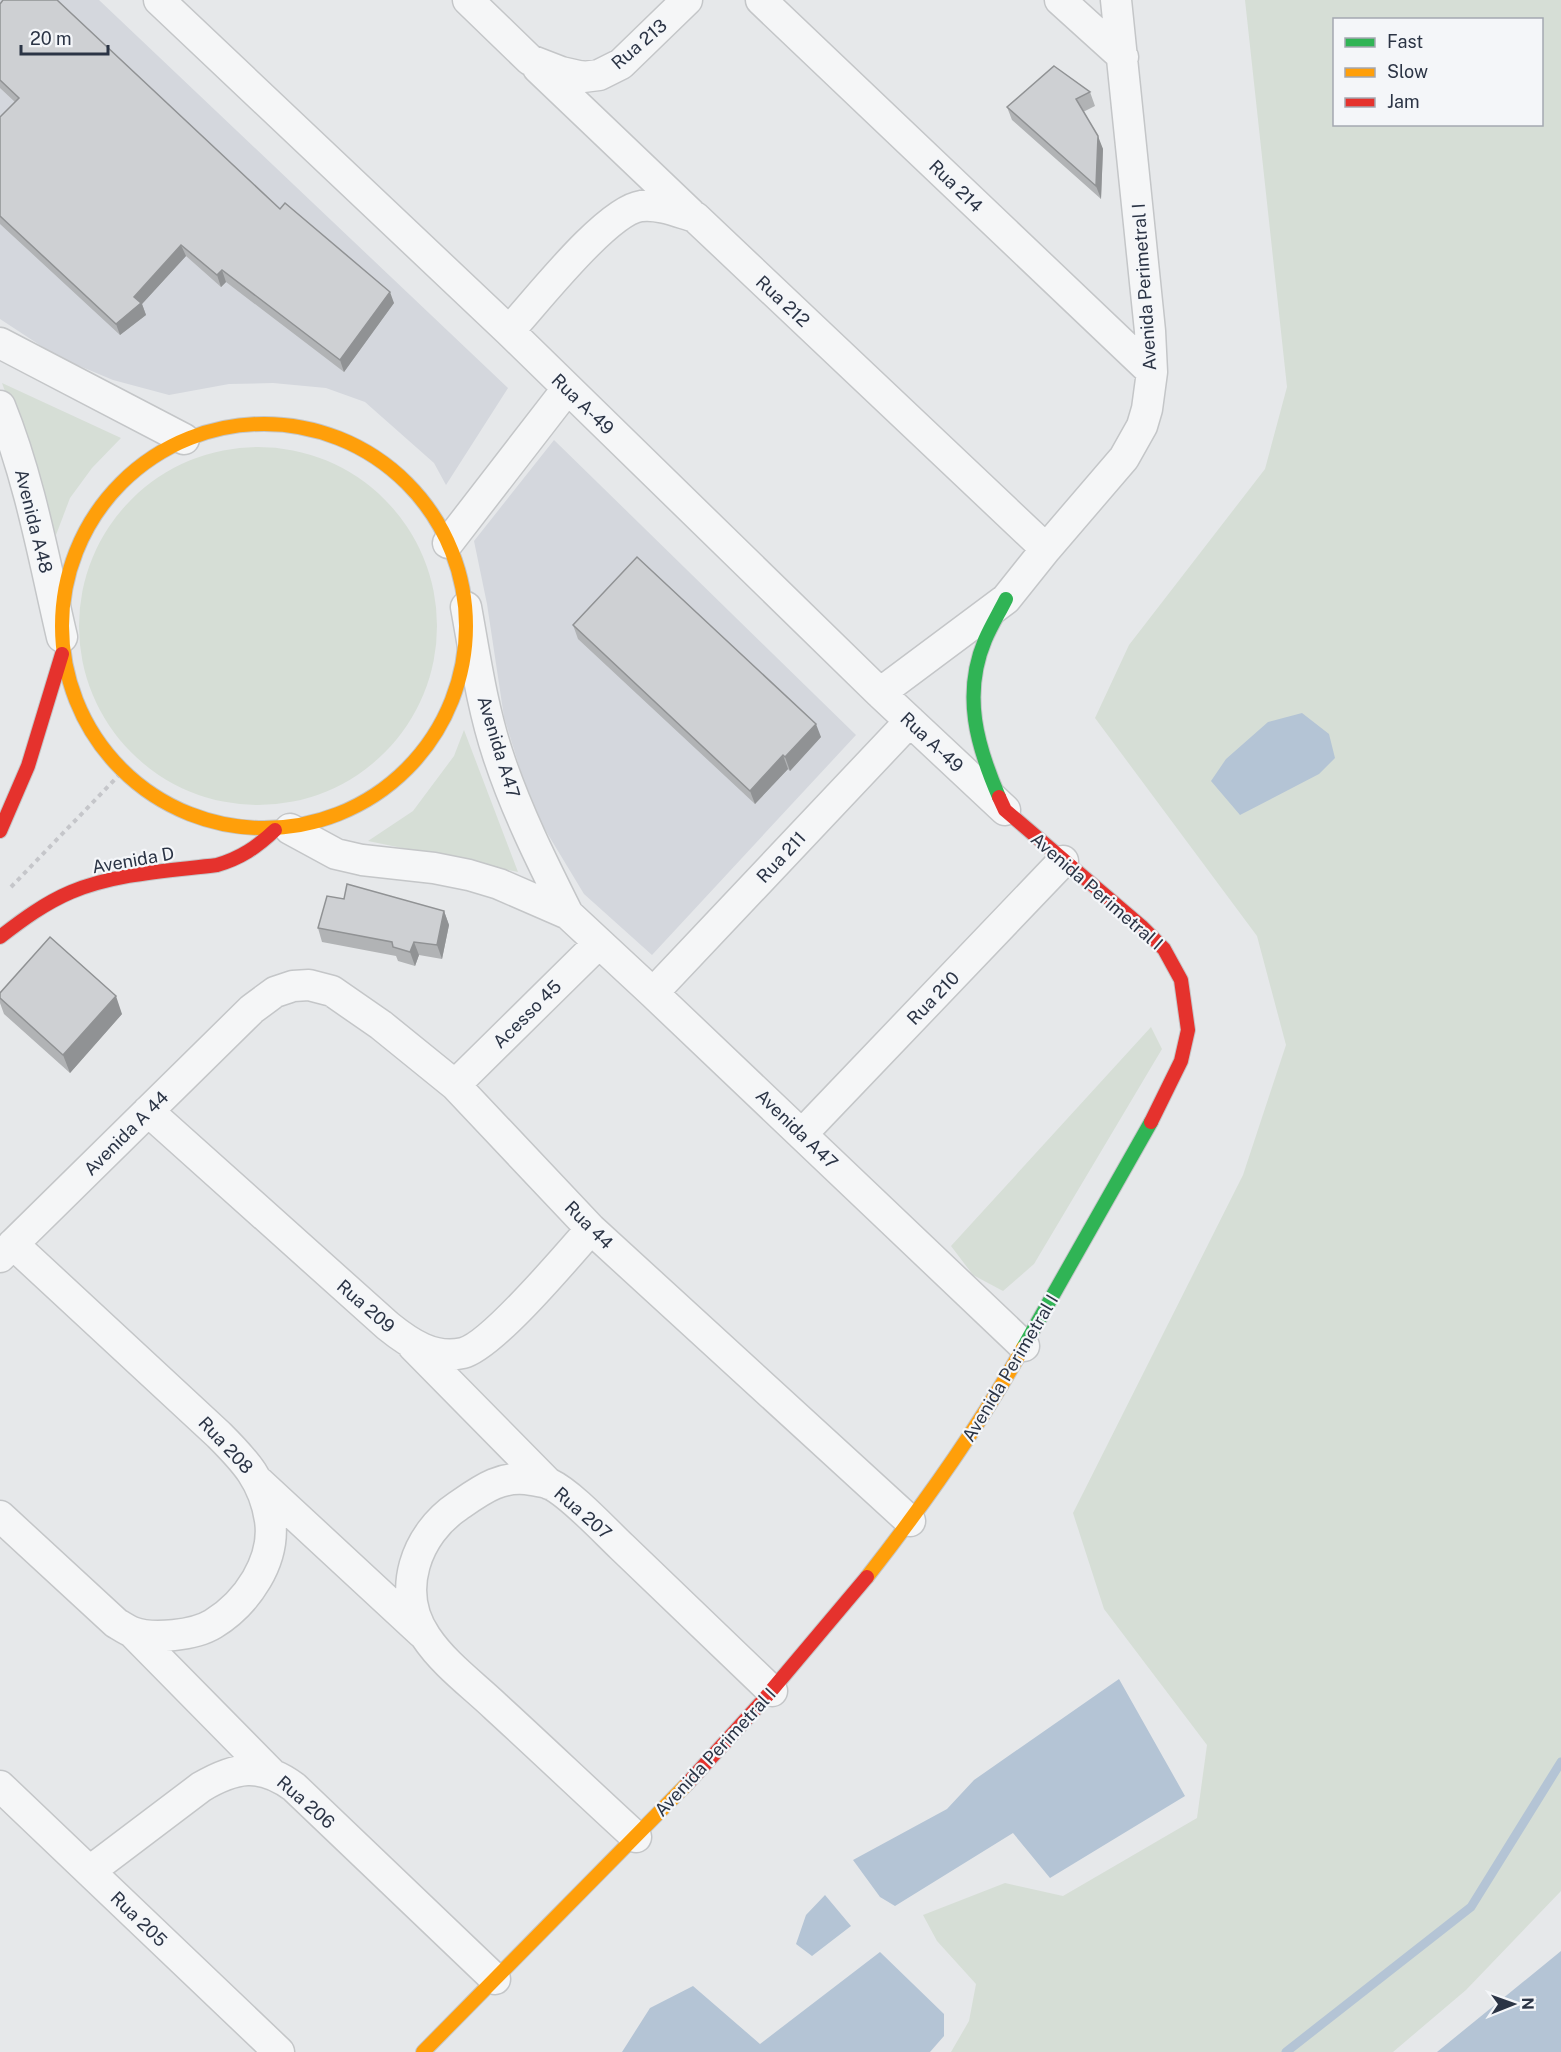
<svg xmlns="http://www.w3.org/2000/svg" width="1561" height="2052" font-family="'Public Sans',sans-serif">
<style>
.built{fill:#d4d7dd}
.green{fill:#d6ded6;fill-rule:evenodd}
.water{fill:#b4c4d5}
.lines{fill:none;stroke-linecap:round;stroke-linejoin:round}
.stream{stroke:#b4c4d5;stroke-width:9}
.street-casing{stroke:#c4c6c8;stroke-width:33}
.fast-casing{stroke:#c4c6c8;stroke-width:16}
.slow-casing{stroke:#c4c6c8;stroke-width:16}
.jam-casing{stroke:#c4c6c8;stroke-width:16}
.path{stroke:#c5c6ca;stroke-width:4;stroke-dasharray:4.5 4.5;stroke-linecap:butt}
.street{stroke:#f5f6f7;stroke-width:30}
.fast{stroke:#30b455;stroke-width:14}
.slow{stroke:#ff9f0a;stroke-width:14}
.jam{stroke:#e5322d;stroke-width:14}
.wall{fill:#b1b3b5}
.shaded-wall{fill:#909294}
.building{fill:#ced0d3;stroke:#909294;stroke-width:1.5}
.labels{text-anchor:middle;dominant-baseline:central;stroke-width:4.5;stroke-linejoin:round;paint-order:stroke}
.street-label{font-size:18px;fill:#2b3445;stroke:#f4f6f9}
</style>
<rect width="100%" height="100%" fill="#e6e8ea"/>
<path class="built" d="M0,0h99l409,388 -62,97 -12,-22 -69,-61 -39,-14 -53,-5 -44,1 -60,11 -56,-15 -55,-23 -58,-38z
M554,440l302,295 -204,220 -68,-61 -52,-86 -28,-91 -17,-113 -13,-63z"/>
<path class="green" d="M1245,0h316v1891l-95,99 -73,62h-442l18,-31 7,-37 -39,-43 -14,-26 82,-32 58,13 134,-78 10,-73 -103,-136 -31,-96 170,-338 43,-130 -29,-109 -162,-218 34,-73 136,-176 22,-82zM1334,20h208v104h-208z
M2,383l119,55 -29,30 -22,30 -14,37z
M79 626a179 179 0 1 1 358 0a179 179 0 1 1-358 0Z
M464,730l54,142 -150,-31 45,-30 41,-55z
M1151,1027l11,22 -128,215 -31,27 -30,-16 -22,-29z"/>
<path class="water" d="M1302,713l27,21 6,24 -16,16 -79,41 -29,-34 15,-22 42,-37z
M1119,1679l66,117 -135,82 -37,-45 -118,73 -15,-9 -27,-37 94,-51 27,-29z
M825,1895l26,31 -39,30 -16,-12 10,-29z
M1561,1951v101h-124z
M880,1952l64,62v22l-14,16h-308l28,-44 43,-22 67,58z"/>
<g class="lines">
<path class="stream" d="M1286,2052l185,-145 90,-145"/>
<g class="street-casing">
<path id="street" d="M159,0l350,331 371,362 125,117
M468,0l62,60 31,12 22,5 16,-2 22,-11 66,-64
M761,0l391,372
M1060,0l63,57
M538,68l152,145
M509,331c26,-28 97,-120 132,-125 19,-2 37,6 54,11l351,332
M0,343l184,96
M0,406c30,74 44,154 62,231
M448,543l119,-154
M466,607c9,49 16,100 32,148 18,55 44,107 70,159
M880,693l126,-94 40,-50 78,-91 18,-32 5,-17 5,-37 -2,-41 -34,-331
M290,829l46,25 26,6 72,8 35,7 30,9 69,30 85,79 371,353
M653,993l257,-272
M455,1085l144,-142
M148,1111l240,215c21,17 46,34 75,27 29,-7 105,-98 128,-124
M802,1134l261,-273
M0,1257l252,-248 23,-17 18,-6 16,-1 23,6 49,34 74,60 136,144 319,292
M413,1346l136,138
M259,1482l163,151
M0,1516l116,107c5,3 11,7 16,9 21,8 63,3 81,-8 34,-21 63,-63 57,-104 -6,-39 -25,-59 -51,-85l-206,-191
M132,1632l139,141
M0,1786l279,266
M636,1837c-47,-43 -93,-87 -140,-130 -23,-22 -52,-43 -70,-70 -31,-45 -10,-103 32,-131 23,-16 44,-32 74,-26 5,1 13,2 18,4 21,10 54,46 72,63 50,48 100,96 150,144
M90,1871l111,-84c34,-20 59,-25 93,0l201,192"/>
</g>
<g class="fast-casing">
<path id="fast" d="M999,797c-22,-51 -37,-102 -14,-157 6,-14 14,-27 21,-41
M1023,1348l128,-226"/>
</g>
<g class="slow-casing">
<path id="slow" d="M62 626a202 202 0 1 1 404 0a202 202 0 1 1-404 0Z
M867,1577c57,-73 111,-148 156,-229
M423,2052l264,-268"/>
</g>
<g class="jam-casing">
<path id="jam" d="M999,797l6,13 136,116 23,23 17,31 7,50 -7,31 -30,61
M0,831l28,-65 34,-112
M0,937c22,-17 45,-34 71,-45 46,-19 97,-21 146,-27 24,-7 40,-18 58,-35
M687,1784l73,-80 107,-127"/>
</g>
<path class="path" d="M11,887l112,-116"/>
<use href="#street" class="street"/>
<use href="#fast" class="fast"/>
<use href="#slow" class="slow"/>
<use href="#jam" class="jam"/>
</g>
<path class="wall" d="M0,4l280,205 114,94 -50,69 -118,-90 -5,5 -35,-31 -44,48 4,11 -26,20 -120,-111v-107l15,-15 -15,-14z
M1090,92l5,14 -12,6 20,37 -2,50 -89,-79 -5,-13z
M573,625l248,112 -31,34 -2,-2 -33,35 -177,-165z
M344,899l100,12 5,14 -7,34 -23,-4 -4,11 -17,-5 -2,-5 -74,-14 -4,-14z
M0,993l122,21 -52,59 -66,-59 -4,-11z"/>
<path class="shaded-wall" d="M1098,136l5,13 -2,50 -5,-13z
M181,245l5,11 -44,48 4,11 -26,20 -4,-11 18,-27z
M222,270l4,12 -5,5 -4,-12z
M390,292l4,11 -50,69 -4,-12z
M816,724l5,13 -31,34 -5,-14z
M783,755l5,14 -33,35 -5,-13z
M444,911l5,14 -7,34 -5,-14z
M414,942l5,13 -4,11 -5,-14z
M116,996l6,18 -52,59 -7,-18z"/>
<path class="building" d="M3,0h54l223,209 5,-6 105,89 -50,68 -118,-90 -5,5 -36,-30 -47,52 7,6 -25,21 -116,-108v-99l19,-19 -19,-18v-76z
M1054,66l36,26 -14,7 22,37 -2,50 -89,-79z
M637,557l179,167 -31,33 -2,-2 -33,36 -177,-166z
M347,884l97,27 -7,34 -23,-3 -4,10 -17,-5 -1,-5 -74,-14 9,-32 17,3z
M50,937l66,59 -53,59 -63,-57v-5z"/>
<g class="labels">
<g class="street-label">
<text transform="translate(639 44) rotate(-41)">Rua 213</text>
<text transform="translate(956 186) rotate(44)">Rua 214</text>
<text transform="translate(1144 287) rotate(-94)">Avenida Perimetral I</text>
<text transform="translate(783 301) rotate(43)">Rua 212</text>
<text transform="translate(583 404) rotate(44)">Rua A-49</text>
<text transform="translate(34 521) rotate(76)">Avenida A48</text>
<text transform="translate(932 742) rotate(43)">Rua A-49</text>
<text transform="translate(499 747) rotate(73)">Avenida A47</text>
<text transform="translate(781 857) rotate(-47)">Rua 211</text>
<text transform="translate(133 860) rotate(-10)">Avenida D</text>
<text transform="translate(1097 891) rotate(41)">Avenida Perimetral I</text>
<text transform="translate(933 998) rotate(-46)">Rua 210</text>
<text transform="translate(527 1014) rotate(-45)">Acesso 45</text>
<text transform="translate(797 1129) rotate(44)">Avenida A47</text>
<text transform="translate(126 1133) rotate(-45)">Avenida A 44</text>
<text transform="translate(589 1225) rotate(45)">Rua 44</text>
<text transform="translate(366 1306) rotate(41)">Rua 209</text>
<text transform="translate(1010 1368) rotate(-59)">Avenida Perimetral I</text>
<text transform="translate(226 1445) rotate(47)">Rua 208</text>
<text transform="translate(583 1513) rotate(41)">Rua 207</text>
<text transform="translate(715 1752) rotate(-47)">Avenida Perimetral I</text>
<text transform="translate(306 1802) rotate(41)">Rua 206</text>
<text transform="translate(139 1919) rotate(44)">Rua 205</text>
</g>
</g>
<rect x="1333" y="18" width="210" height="108" fill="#f4f6f9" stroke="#a4a8b1" stroke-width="1.5"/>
<rect x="1345" y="38" width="30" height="9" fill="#30b455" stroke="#a4a8b1" stroke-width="1.5"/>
<text x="1387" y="48" font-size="18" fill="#2b3445">Fast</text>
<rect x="1345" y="68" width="30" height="9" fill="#ff9f0a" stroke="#a4a8b1" stroke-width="1.5"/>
<text x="1387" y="78" font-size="18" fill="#2b3445">Slow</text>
<rect x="1345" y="98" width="30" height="9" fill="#e5322d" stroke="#a4a8b1" stroke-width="1.5"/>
<text x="1387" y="108" font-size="18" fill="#2b3445">Jam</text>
<g transform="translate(1513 2004) rotate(89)" stroke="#f4f6f9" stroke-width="4.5" paint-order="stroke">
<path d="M0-4.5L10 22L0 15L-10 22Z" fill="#2b3445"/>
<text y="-9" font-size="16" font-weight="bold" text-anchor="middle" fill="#2b3445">N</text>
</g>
<path d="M21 45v9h87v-9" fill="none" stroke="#2b3445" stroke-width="3"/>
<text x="30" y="45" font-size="18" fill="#2b3445" stroke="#f4f6f9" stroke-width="4.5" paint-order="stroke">20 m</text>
</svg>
